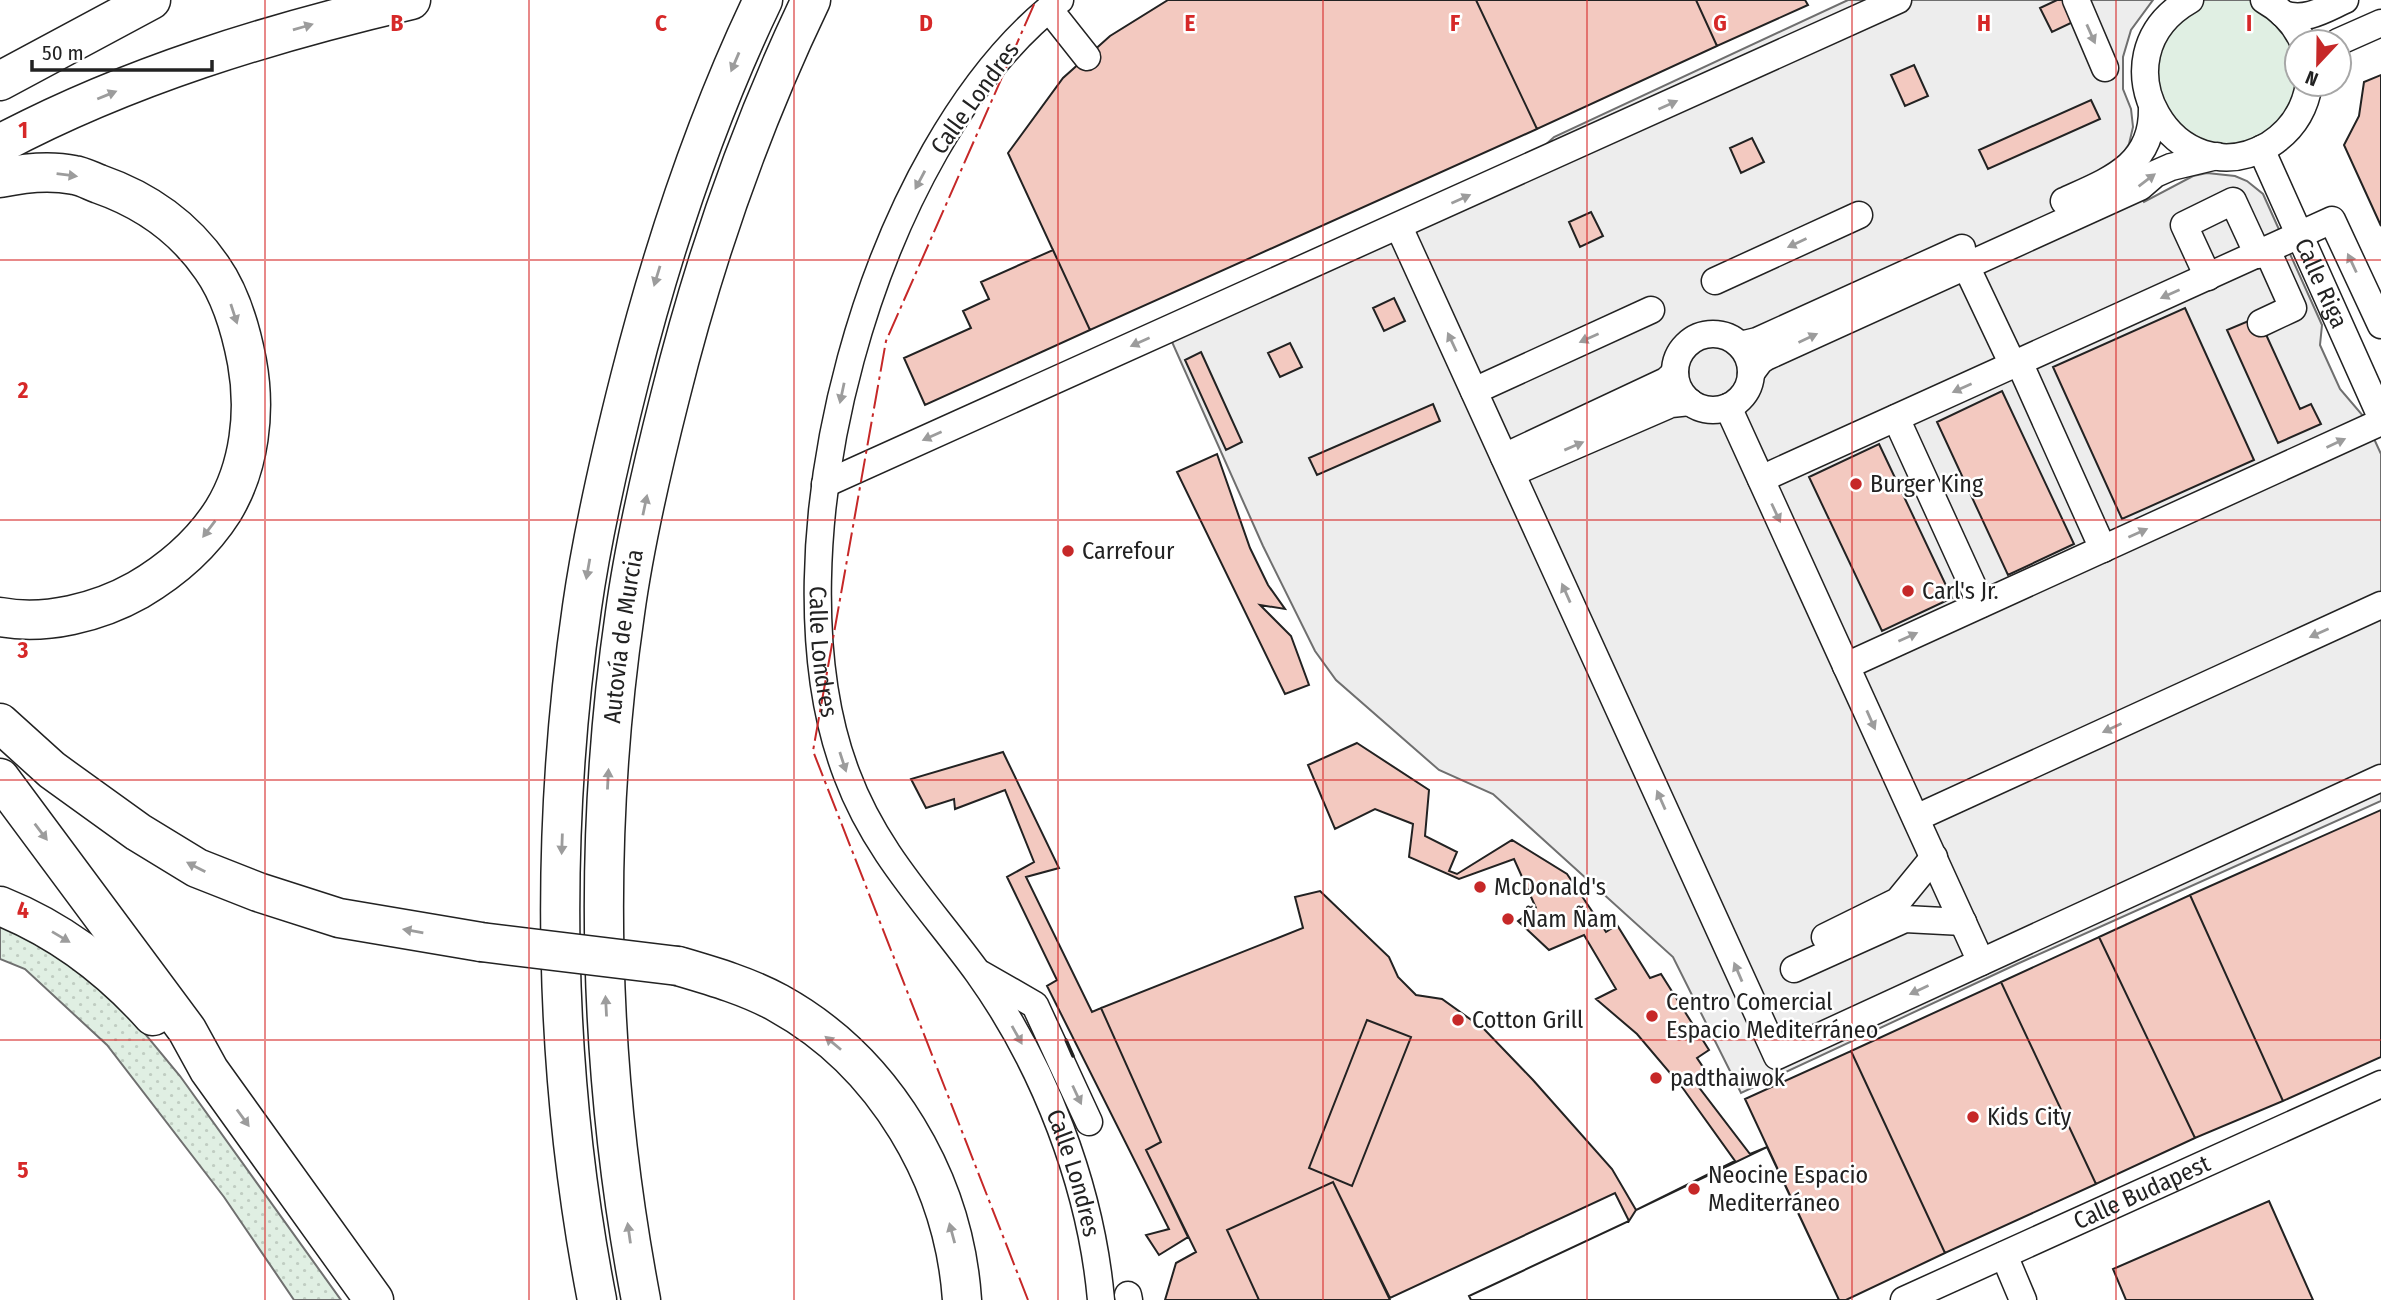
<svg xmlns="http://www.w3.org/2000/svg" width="2381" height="1300" font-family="'Fira Sans Condensed',sans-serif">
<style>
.grass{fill:url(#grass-dots);stroke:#6f6f6f;stroke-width:2}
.garden{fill:#e0efe3;stroke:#6f6f6f;stroke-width:2}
.parking{fill:#ededed;stroke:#6f6f6f;stroke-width:2}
.building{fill:#f3c9c0;stroke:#222;stroke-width:2;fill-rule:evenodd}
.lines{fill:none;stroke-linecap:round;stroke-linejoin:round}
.minor-casing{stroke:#222;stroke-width:29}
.highway-casing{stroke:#222;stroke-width:41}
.minor{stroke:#fff;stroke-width:26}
.highway{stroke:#fff;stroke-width:38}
.highway-bridge-casing{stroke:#222;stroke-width:41;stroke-linecap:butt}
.highway-bridge{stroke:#fff;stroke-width:38}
.wall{stroke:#222;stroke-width:3.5}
.power{stroke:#c62828;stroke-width:2;stroke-dasharray:24 5 3.5 5;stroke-linecap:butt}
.oneway{fill:#9c9c9c}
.grid{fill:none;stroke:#d62828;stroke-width:2;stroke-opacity:0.55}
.poi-dot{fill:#c62828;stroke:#fff;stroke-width:2.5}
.labels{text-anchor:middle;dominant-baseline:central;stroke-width:5;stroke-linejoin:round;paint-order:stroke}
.street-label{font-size:24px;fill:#222;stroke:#fff}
.poi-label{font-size:24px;fill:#222;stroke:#fff;text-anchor:start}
.grid-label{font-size:23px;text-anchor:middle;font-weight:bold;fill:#d62828;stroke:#fff;stroke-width:5;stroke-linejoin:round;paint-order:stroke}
</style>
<defs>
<pattern id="grass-dots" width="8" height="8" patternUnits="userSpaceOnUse" patternTransform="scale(1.75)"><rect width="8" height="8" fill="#e0efe3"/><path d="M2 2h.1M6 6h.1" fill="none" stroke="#c0cdc2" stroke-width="1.8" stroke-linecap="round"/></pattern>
</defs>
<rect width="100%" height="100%" fill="#fff"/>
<path class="grass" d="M0,926l62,29 60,51 58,70 161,224h-47l-70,-103 -117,-152 -82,-76 -25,-10z"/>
<path class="garden" d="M2190,0h74l33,42v42h12l-36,58 -85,4 -44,-77z"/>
<path class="parking" d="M1848,0h305l-22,30 -8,27v32l8,20 2,18 -4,17 -9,14 24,44 49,-26 14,-3 28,3 12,5 16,13 59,131 -2,20 20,44 24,28 17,37v347l-364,163 -276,129 -68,-136 -180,-163 -54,-24 -103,-90 -21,-29 -52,-105 -99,-222 367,-166 23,-21z"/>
<path class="building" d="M1168,0h308l61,129 -447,201 -82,-177 55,-75 47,-42z
M1476,0h220l21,46 -180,83z
M1696,0h109l3,5 -91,41z
M2057,0h6l10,22 -21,10 -12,-24z
M1914,65l14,31 -23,10 -14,-31z
M2381,75v151l-37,-81 15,-29 5,-34z
M2091,100l9,19 -112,50 -9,-19z
M1752,138l12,24 -23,11 -11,-25z
M1591,212l12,24 -23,11 -11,-25z
M1053,250l37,80 -165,75 -21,-47 67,-30 -8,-17 26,-12 -8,-17z
M1394,298l11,23 -21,10 -11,-23z
M2185,308l69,152 -132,59 -69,-152z
M2258,317l42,92 11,-5 10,20 -43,19 -51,-113z
M1290,343l12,24 -22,10 -12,-24z
M1201,352l41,90 -16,8 -41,-90z
M2002,391l72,153 -66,31 -71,-153z
M1433,404l7,17 -123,54 -8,-17z
M1879,444l73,154 -70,33 -73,-154z
M1217,454l33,94 18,37 17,24 -25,-4 31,31 18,49 -24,9 -108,-222z
M1357,743l72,47 -4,46 32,16 -8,19 8,3 55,-34 55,34 39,58 11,-7 33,53 11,-4 48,76 -12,8 14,21 -13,7 52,68 17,-7 72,153h-368l-2,-4 160,-75 7,-11 99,-49 -53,-74 -45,-53 -41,-35 20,-10 -32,-54 -35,15 -31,-29 18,-13 -22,-49 -55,20 -50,-22 4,-33 -38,-15 -40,20 -27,-64z
M1003,752l56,116 -33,9 66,135 9,-4 60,134 -15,8 42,87 -29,18 -13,-20 23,-6 -122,-243 10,-6 -50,-103 27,-15 -29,-72 -50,19 -1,-10 -28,9 -15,-29z
M2381,810v247l-98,44 -93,-206z
M1320,891l69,66 9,20 18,18 26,4 42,30 49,51 79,89 24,41 -7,11 -14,-28 -225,105 -57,-116 -106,48 32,70h-94l11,-37 20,-11 -50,-102 15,-8 -60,-134 202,-80 -8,-31zM1367,1020l44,17 -59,149 -43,-18z
M2190,895l93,206 -88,37 -96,-201z
M2099,937l96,201 -99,46 -95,-202z
M2001,982l95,202 -151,69 -94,-202z
M1367,1020l44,17 -59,149 -43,-18z
M1851,1051l94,202 -99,47h-7l-94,-201z
M1767,1147l72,153h-368l-2,-4 160,-75 7,-11z
M1333,1182l57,118h-131l-32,-70z
M2269,1201l44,99h-187l-13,-31z"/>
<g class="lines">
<g class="minor-casing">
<g id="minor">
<path id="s1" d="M1060,0c-189,145 -298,554 -213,775 29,78 83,132 131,198 66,92 113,213 123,327"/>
<path d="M2076,0l29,68"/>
<path d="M2190,0c-100,57 -15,200 79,145 22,-14 36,-35 40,-61"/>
<path d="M2264,0c18,10 31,24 39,42"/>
<path d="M1049,9l38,48"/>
<path d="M2283,14c23,8 42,-5 62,-14"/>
<path d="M2338,42l43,-19"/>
<path id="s2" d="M2261,149l120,268"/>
<path d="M2064,201c44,-20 89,-35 88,-92"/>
<path d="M1399,227l378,829 604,-278"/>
<path d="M1966,266l47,99"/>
<path d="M2208,277l-24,-52 49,-24 25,54"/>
<path d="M1715,281l144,-66"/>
<path d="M2261,323l32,-15 -26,-58"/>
<circle cx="1713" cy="372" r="38"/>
<path d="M1740,345l17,-4 205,-93"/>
<path d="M2019,362l84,187"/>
<path d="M1751,373l9,-12 6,-4 374,-170 15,-13 16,-7 46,-11"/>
<path d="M1474,391l177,-81"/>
<path d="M1728,407l253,555"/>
<path d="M1896,418l85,186"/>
<path d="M1504,457l162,-76 9,-8"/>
<path d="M1512,473l159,-69 19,-2"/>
<path d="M1761,479l571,-259 49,105"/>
<path d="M825,484l1073,-484"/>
<path d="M1846,666l535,-244"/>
<path d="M1916,818l465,-213"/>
<path d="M1825,937l73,-36 36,-44"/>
<path d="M1794,969l111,-50 58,3"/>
<path d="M981,974l54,31 54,117"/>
<path d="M2004,1255l19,45"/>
<path d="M1128,1295l1,5"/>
<path id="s3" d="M1904,1300l477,-216"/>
</g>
</g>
<g class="highway-casing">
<g id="highway">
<path d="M0,81l151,-81"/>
<path d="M0,144c128,-68 270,-111 411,-144"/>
<path d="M0,178c23,-5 50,-8 74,-3 8,1 17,6 25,9 46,16 85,43 113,84 19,27 29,62 35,94 9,49 3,105 -24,149 -21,33 -51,59 -85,79 -39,22 -93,36 -138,27"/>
<path d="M0,723l52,47 86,62 59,36 61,24 81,26 142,24"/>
<path d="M0,778l187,252 22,40 165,230"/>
<path d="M0,906c60,24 110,62 153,110"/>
<path d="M678,966c34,10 69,20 100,37 107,59 176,177 184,297"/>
<path d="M597,1300c-44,-226 -48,-465 -15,-693 11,-77 29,-154 48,-229 33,-130 75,-257 133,-378"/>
<path id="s4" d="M641,1300c-43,-225 -49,-460 -16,-687 10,-73 27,-145 45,-216 34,-137 80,-270 141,-397"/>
</g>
</g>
<use href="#minor" class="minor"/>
<use href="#highway" class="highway"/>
<g class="highway-bridge-casing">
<path id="highway-bridge" d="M481,942l197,24"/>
</g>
<use href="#highway-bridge" class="highway-bridge"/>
<path class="wall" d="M1066,1040l7,16"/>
<path class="power" d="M1028,1300l-215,-549 73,-410 150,-341"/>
</g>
<defs><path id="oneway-solid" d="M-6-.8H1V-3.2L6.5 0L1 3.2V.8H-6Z" transform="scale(1.75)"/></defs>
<g class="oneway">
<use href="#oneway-solid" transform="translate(303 27) rotate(-16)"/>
<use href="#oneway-solid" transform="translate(2091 34) rotate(66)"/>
<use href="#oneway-solid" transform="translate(735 62) rotate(113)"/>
<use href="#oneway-solid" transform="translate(107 95) rotate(-22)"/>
<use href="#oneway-solid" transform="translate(1668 105) rotate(-24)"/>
<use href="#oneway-solid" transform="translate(67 175) rotate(7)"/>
<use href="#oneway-solid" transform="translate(920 180) rotate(118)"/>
<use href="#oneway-solid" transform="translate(2147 180) rotate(-37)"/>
<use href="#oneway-solid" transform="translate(1461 199) rotate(-24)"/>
<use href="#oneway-solid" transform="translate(1797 243) rotate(155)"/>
<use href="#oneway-solid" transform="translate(2352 263) rotate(-115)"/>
<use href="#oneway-solid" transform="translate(657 276) rotate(107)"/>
<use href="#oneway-solid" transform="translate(2170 294) rotate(156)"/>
<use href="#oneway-solid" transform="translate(234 314) rotate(72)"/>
<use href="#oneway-solid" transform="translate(1589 338) rotate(156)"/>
<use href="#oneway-solid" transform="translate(1808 338) rotate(-25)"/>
<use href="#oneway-solid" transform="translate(1140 342) rotate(156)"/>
<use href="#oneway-solid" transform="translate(1452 342) rotate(-115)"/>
<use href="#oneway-solid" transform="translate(1962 388) rotate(156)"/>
<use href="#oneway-solid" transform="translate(842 393) rotate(102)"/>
<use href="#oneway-solid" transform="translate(932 436) rotate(156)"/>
<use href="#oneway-solid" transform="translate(2336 443) rotate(-25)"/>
<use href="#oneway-solid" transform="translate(1574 446) rotate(-23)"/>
<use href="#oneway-solid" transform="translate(645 505) rotate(-78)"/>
<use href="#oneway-solid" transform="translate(1776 513) rotate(65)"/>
<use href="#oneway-solid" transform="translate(209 529) rotate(127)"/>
<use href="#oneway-solid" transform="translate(2138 533) rotate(-24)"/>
<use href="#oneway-solid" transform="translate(588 569) rotate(100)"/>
<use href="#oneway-solid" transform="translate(1566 593) rotate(-114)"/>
<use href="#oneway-solid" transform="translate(2319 633) rotate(156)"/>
<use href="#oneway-solid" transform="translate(1908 637) rotate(-24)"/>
<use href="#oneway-solid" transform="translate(1871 720) rotate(66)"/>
<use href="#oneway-solid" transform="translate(2112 728) rotate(155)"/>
<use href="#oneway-solid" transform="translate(843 762) rotate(72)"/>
<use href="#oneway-solid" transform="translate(608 779) rotate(-87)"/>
<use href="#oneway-solid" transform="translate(1661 800) rotate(-114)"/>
<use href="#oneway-solid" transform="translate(41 832) rotate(53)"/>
<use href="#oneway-solid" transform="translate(562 844) rotate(92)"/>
<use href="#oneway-solid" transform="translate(196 867) rotate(-153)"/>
<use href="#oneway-solid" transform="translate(413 931) rotate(-170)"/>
<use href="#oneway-solid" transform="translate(61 937) rotate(31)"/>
<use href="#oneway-solid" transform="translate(1738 972) rotate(-113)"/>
<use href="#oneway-solid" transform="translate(1919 990) rotate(155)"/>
<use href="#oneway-solid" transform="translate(606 1006) rotate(-93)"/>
<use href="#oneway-solid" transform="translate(1017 1035) rotate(61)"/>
<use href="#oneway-solid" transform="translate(833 1043) rotate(-140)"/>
<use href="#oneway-solid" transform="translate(1077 1095) rotate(65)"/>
<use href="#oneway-solid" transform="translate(243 1118) rotate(54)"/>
<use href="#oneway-solid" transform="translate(629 1233) rotate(-98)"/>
<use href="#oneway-solid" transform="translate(952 1233) rotate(-105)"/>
</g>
<path class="grid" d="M265,0v1300M529,0v1300M794,0v1300M1058,0v1300M1323,0v1300M1587,0v1300M1852,0v1300M2116,0v1300M0,260h2381M0,520h2381M0,780h2381M0,1040h2381"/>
<g class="poi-dot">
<circle cx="1856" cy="484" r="7"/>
<circle cx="1068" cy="551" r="7"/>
<circle cx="1908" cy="591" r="7"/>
<circle cx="1480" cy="887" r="7"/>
<circle cx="1508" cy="919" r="7"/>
<circle cx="1652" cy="1016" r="7"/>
<circle cx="1458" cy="1020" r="7"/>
<circle cx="1656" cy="1078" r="7"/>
<circle cx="1973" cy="1117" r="7"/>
<circle cx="1694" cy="1189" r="7"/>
</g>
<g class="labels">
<g class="street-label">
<text transform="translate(975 98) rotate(-54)">Calle Londres</text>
<text stroke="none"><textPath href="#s2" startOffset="147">Calle Riga</textPath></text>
<text stroke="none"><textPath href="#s4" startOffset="667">Autovía de Murcia</textPath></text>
<text stroke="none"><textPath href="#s1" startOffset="718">Calle Londres</textPath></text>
<text stroke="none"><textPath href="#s1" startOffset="1306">Calle Londres</textPath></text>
<text stroke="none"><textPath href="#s3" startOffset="261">Calle Budapest</textPath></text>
</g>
<g class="poi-label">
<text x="1870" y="484">Burger King</text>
<text x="1082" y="551">Carrefour</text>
<text x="1922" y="591">Carl's Jr.</text>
<text x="1494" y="887">McDonald's</text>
<text x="1522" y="919">Ñam Ñam</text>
<text x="1666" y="1002">Centro Comercial<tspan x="1666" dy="28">Espacio Mediterráneo</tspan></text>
<text x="1472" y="1020">Cotton Grill</text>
<text x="1670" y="1078">padthaiwok</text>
<text x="1987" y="1117">Kids City</text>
<text x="1708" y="1175">Neocine Espacio<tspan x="1708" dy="28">Mediterráneo</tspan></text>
</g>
</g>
<g class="grid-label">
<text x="397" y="31">B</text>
<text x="661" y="31">C</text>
<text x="926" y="31">D</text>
<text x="1190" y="31">E</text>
<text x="1455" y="31">F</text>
<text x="1720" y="31">G</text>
<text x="1984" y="31">H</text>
<text x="2249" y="31">I</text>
<text x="23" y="138">1</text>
<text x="23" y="398">2</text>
<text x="23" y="658">3</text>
<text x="23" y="918">4</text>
<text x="23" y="1178">5</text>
</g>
<g transform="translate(2318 63) rotate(202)"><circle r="33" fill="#ffffff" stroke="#a7a7a7" stroke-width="2"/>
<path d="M0-5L12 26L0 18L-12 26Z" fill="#c62828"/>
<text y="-10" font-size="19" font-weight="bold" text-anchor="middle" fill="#222222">N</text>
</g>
<path d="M32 60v10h180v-10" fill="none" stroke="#222222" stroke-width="3.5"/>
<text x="42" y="60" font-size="21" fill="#222222" stroke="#ffffff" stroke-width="5" paint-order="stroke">50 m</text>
</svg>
